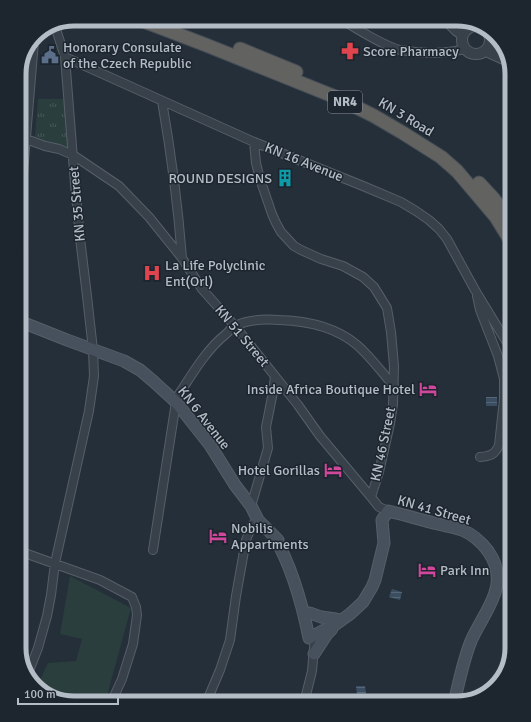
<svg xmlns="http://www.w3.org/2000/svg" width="531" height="722" font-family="Signika,sans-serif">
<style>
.grass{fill:#2a3e3d}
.park{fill:url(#park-tufts)}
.water{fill:url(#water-rules)}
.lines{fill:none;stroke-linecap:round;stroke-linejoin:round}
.minor-casing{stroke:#565f68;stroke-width:10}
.tertiary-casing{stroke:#565f68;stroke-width:12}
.secondary-casing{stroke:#565f68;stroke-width:13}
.trunk-casing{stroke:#434c55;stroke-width:15}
.minor{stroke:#38414a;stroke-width:8}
.tertiary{stroke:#38414a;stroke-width:10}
.secondary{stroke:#47515d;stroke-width:11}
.trunk{stroke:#626260;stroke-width:13}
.labels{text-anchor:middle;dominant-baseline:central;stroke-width:3;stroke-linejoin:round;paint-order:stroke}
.shield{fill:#1d262f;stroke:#878f99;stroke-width:1}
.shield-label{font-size:13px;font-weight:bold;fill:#b4bcc6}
.poi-label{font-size:14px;fill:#b4bcc6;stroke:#1d262f;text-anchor:start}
.street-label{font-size:14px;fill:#b4bcc6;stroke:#1d262f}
.rim{fill:none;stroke:#b4bcc6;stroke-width:5}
</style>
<defs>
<pattern id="park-tufts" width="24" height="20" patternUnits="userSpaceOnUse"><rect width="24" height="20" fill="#2a3e3d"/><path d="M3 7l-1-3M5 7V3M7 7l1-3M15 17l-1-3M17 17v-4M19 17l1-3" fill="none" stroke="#465858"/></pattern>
<pattern id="water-rules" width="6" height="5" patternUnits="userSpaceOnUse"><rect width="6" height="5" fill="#3b4e61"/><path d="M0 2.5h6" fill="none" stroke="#556676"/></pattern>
</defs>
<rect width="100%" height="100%" fill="#252f39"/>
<path class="grass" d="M70,576l61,32 -26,95h-34l-25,-7 -9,-10 11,-23 28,-2 6,-22 -22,-5z"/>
<path class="park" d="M38,99h27l4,50 -34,-11z"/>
<path class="water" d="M486,397h11v9h-11z
M392,589l10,3 -2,8 -11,-3z
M356,686h9l2,15 -9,1z"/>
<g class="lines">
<g class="minor-casing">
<path id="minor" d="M340,19c18,10 41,26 60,31 11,2 23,3 34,3 11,-1 20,-1 30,-4
M65,57l189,85 109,44 38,16 15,9 13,9 10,9 8,10 28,51 37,61
M162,101c9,52 16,104 20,157
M26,139l19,7 14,3 14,6 46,31 30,31 33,41 20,31 33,37 63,79 22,31 51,61 8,10 9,4
M254,142l2,21 4,16 12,35 4,9 5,9 13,14 7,4 20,9 22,7 20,11 11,10 13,21 4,24 3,34 -1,38 -3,20 -11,48 -8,25
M19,221l15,-180
M477,296l3,14 18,46 6,23v20l-5,46c-4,10 -9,11 -19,12
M251,506l17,-58 -2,-21 7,-35 2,-16
M153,550l23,-148 3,-8c14,-21 27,-44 47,-60 3,-3 6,-6 9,-8 13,-7 31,-7 45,-6 28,1 56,7 77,25 14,12 25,28 37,41
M19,551l81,29 32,17 4,10 1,8 -4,29 -11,35 -11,24
M27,676l11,-28 9,-32 4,-21 4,-32 34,-152 5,-35 -1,-26 -6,-54 -7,-58 -5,-54 -10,-127 -10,-31
M206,703l14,-33 10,-30 6,-44 10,-56 6,-15 6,-5
M304,703l8,-32 3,-35"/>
</g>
<g class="tertiary-casing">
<path id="tertiary" d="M445,19l11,11 7,5
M457,19l11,10
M462 40a14 14 0 1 1 28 0a14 14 0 1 1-28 0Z
M490,43l15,5
M486,51l22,10"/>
</g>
<g class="secondary-casing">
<path id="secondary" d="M19,321l48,19 57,21 16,9 13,11 23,21 34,43 25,40 16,21 7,14 20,20
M274,536c18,31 28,67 35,102l27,-14 14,-10 13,-12 9,-15 3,-7 9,-37 -2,-23 6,-9c17,4 33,9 50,13 8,2 16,3 24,6 10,4 20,13 26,21 24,34 -4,60 -17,90 -8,20 -12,41 -17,62
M310,613l11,4 15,2
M314,654l13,-20 5,-5"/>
</g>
<g class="trunk-casing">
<path id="trunk" d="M138,19l68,26 132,53 36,18 29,17 38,24 16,14 39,46 16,26
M240,49l56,23
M479,183l14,15 12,16"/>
</g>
<use href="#minor" class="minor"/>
<use href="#tertiary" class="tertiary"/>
<use href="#secondary" class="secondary"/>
<use href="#trunk" class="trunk"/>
</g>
<defs>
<g id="pharmacy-bare" transform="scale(1.38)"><path d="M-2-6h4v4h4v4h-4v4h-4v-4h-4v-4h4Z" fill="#e0444e" stroke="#1d262f" stroke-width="2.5" paint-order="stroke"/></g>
<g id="civic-bare" transform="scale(1.38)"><path d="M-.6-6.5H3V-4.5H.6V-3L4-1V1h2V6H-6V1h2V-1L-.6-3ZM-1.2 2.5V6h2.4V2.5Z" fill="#5c6f8a" stroke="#1d262f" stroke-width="2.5" paint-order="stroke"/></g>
<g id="building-bare" transform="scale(1.38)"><path d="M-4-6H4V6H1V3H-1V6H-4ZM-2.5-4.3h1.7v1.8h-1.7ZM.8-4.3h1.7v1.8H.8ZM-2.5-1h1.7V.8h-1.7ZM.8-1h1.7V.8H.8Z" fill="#0f9aa8" stroke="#1d262f" stroke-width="2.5" paint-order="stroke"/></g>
<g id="hospital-bare" transform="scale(1.38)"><path d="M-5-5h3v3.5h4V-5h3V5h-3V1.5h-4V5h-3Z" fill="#e0444e" stroke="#1d262f" stroke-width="2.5" paint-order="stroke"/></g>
<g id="hotel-bare" transform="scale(1.38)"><path d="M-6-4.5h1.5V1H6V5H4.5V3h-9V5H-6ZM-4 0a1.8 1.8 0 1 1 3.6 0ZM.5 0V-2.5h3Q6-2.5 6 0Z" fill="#d1479c" stroke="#1d262f" stroke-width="2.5" paint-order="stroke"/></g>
</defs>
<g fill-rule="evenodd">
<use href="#pharmacy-bare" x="350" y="51"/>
<use href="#civic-bare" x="50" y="55"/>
<use href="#building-bare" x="285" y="178"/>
<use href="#hospital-bare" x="152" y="273"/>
<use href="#hotel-bare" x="428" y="389"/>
<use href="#hotel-bare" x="333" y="470"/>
<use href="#hotel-bare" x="218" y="536"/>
<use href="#hotel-bare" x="427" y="570"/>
</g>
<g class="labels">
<rect class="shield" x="328" y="91" width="34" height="22" rx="3"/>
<g class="shield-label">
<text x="345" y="102">NR4</text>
</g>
<g class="poi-label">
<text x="63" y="47">Honorary Consulate<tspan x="63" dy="16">of the Czech Republic</tspan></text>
<text x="363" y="51">Score Pharmacy</text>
<text x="272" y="178" text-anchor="end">ROUND DESIGNS</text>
<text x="165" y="265">La Life Polyclinic<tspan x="165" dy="16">Ent(Orl)</tspan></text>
<text x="415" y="389" text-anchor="end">Inside Africa Boutique Hotel</text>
<text x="320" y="470" text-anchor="end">Hotel Gorillas</text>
<text x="231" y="528">Nobilis<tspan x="231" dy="16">Appartments</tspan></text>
<text x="440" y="570">Park Inn</text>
</g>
<g class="street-label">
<text transform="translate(406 117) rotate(31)">KN 3 Road</text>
<text transform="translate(304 162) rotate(22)">KN 16 Avenue</text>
<text transform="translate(77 204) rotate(-95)">KN 35 Street</text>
<text transform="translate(242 336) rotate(50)">KN 51 Street</text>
<text transform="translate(204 418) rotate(52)">KN 6 Avenue</text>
<text transform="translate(383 444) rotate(-78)">KN 46 Street</text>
<text transform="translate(434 510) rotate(16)">KN 41 Street</text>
</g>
</g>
<path d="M0 0H531V722H0ZM74 26H457A48 48 0 0 1 505 74V648A48 48 0 0 1 457 696H74A48 48 0 0 1 26 648V74A48 48 0 0 1 74 26Z" fill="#1d262f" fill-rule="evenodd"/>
<path class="rim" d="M74 26H457A48 48 0 0 1 505 74V648A48 48 0 0 1 457 696H74A48 48 0 0 1 26 648V74A48 48 0 0 1 74 26Z"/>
<path d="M18 698v6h100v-6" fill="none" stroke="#b4bcc6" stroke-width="2"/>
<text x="24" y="698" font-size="12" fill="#b4bcc6" stroke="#1d262f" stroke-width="3" paint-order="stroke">100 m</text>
</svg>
